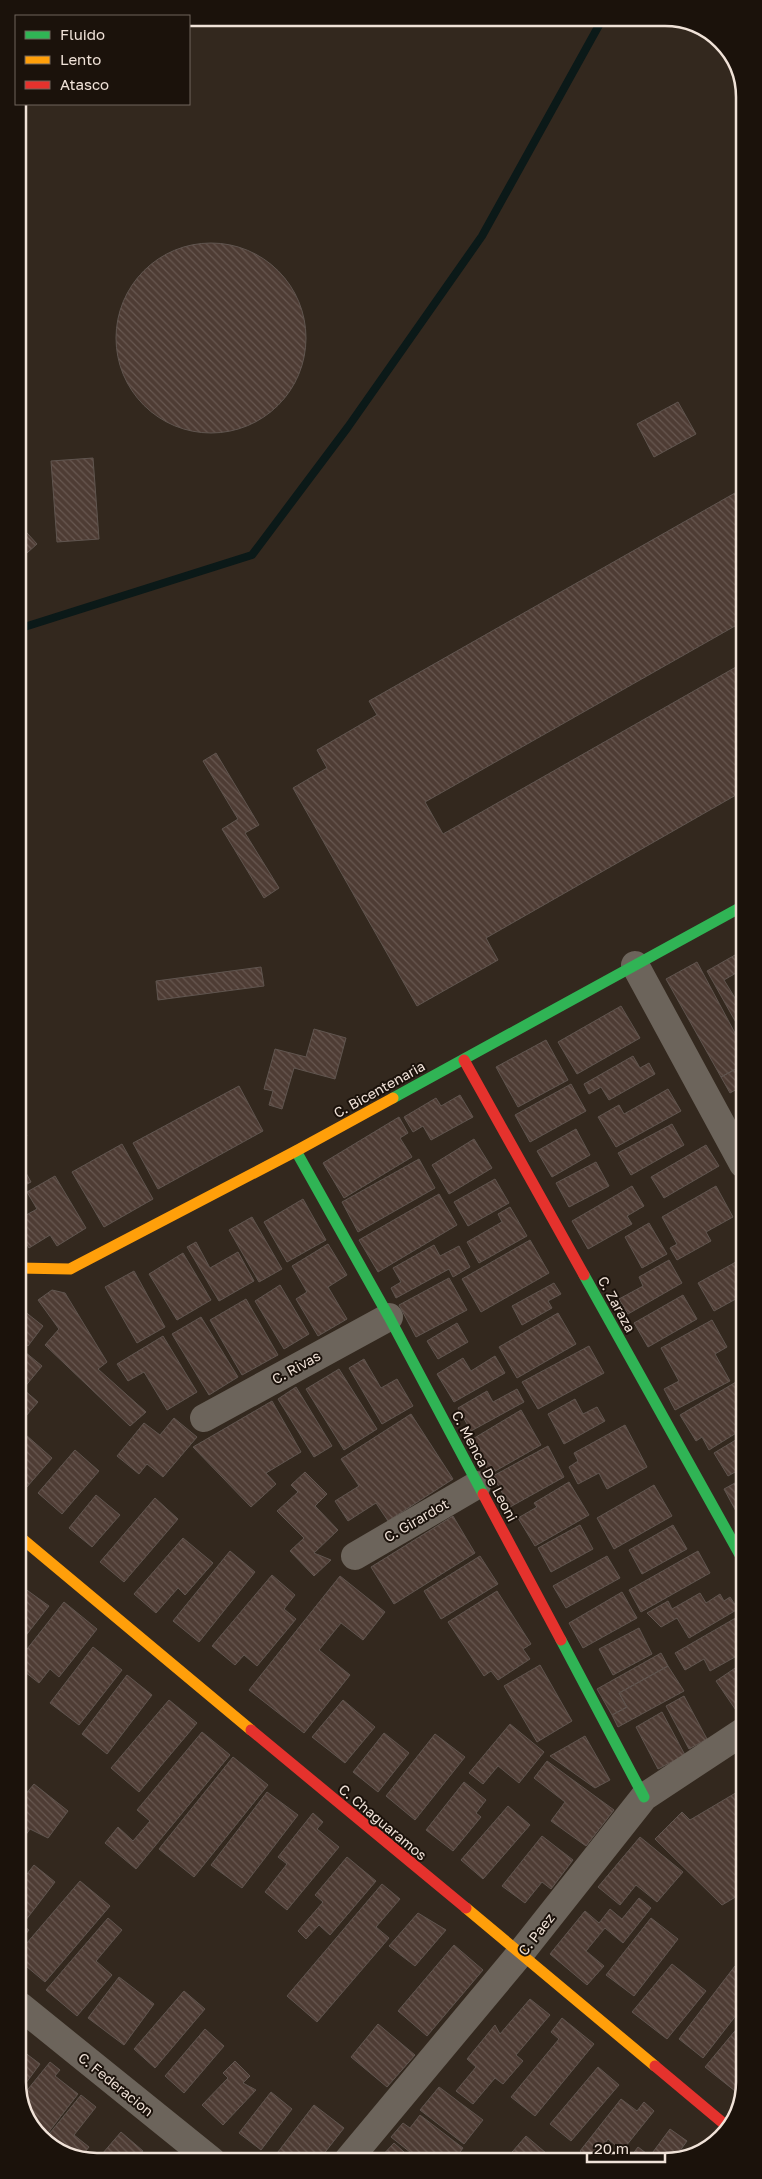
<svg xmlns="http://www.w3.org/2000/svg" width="762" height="2179" font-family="'Golos Text',sans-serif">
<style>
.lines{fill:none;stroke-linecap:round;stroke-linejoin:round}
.stream{stroke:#0b1918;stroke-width:8}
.building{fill:url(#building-back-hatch);stroke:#60554f}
.street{stroke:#6c645b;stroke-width:28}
.fast{stroke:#30b455;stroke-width:11}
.slow{stroke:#ff9f0a;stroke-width:11}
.jam{stroke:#e5322d;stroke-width:11}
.labels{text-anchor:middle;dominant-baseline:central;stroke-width:4;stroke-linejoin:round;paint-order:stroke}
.street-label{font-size:14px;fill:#f0e2d8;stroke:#1b120b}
.rim{fill:none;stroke:#f0e2d8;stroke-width:2.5}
</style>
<defs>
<pattern id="building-back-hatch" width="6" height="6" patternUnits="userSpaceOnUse" patternTransform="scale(1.25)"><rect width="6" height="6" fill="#4e3c34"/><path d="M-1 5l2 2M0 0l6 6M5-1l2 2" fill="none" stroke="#685851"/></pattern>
</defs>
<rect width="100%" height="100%" fill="#33281e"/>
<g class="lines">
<path class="stream" d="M18,629l234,-74 96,-128 134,-191 121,-218"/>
</g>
<path class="building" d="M116 338a95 95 0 1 1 190 0a95 95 0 1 1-190 0Z
M678,402l18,32 -42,23 -17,-33z
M93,458l6,81 -42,3 -6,-81z
M742,489v133l-317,180 18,32 300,-171v128l-257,147 12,22 -81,46 -124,-218 34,-20 -10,-18 60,-35 -8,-14z
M18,523l19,21 -19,17z
M216,753l43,72 -14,8 34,55 -15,10 -42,-69 16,-10 -35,-58z
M742,951l1,18 -19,11 19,31v24l-36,-64z
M697,962l46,86v17l-22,12 -55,-98z
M261,967l3,19 -106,14 -2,-19z
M621,1006l19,32 -63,36 -19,-32z
M314,1029l32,9 -11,41 -41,-11 -12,41 -13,-4 4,-14 -9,-2 11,-40 31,8z
M546,1040l22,40 -50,27 -22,-40z
M633,1056l7,12 9,-5 6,11 -46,26 -8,-13 -12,7 -5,-10z
M743,1065v35l-6,-11 -7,4 -9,-16z
M571,1084l15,27 -56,31 -15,-27z
M239,1086l24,45 -105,58 -25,-46z
M668,1089l13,22 -65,36 -18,-30 21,-12 5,9z
M460,1095l13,22 -42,23 -8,-14 -10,6 -9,-15 32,-19 5,8z
M399,1117l9,16 -8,5 12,19 -68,41 -21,-35z
M19,1121l8,15 -8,5z
M672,1124l12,21 -53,30 -13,-22z
M576,1129l14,26 -38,22 -15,-26z
M474,1139l18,29 -43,26 -17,-29z
M122,1144l31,55 -49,28 -32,-55z
M706,1145l13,21 -55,32 -13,-21z
M419,1159l16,29 -77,44 -16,-30z
M19,1162h1l11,20 -12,6z
M596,1162l13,24 -40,21 -13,-24z
M55,1176l31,52 -29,18 -7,-11 -21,13 -10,-16v-13l18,-10 -10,-17z
M495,1179l14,24 -41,23 -14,-24z
M632,1186l12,20 -17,10 5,8 -44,25 -16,-28z
M716,1186l17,31 -27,15 5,9 -34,19 -7,-12 7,-4 -15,-27z
M439,1194l18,31 -79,47 -19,-32z
M303,1199l23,41 -39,22 -23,-40z
M510,1207l17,29 -48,27 -12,-21 35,-20 -4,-8z
M252,1217l30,52 -23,13 -30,-52z
M649,1223l18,31 -25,14 -17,-31z
M530,1240l19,33 -68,39 -19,-33z
M196,1242l14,26 28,-16 16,29 -35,20 -32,-54z
M328,1244l19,31 -19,12 19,32 -29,17 -22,-37 11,-7 -15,-26z
M434,1245l6,11 19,-10 11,21 -17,10 -4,-8 -53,29 -5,-10 10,-6 -8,-14z
M183,1253l28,47 -34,20 -28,-46z
M743,1258v37l-29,16 -16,-28z
M669,1260l13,23 -54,31 -9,-15 24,-13 -4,-9z
M134,1271l31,56 -28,16 -32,-56z
M449,1278l18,32 -51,27 -17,-32z
M554,1283l7,11 -13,7 4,7 -30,17 -10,-19z
M280,1285l29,49 -25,15 -29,-48z
M52,1290l13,3 42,69 -9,7 48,43 -16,14 -85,-81 14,-16 -21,-29z
M683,1295l14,24 -49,28 -14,-24z
M246,1299l32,56 -36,20 -32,-55z
M19,1307l24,19 -15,20 -9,-6z
M558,1313l18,31 -59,34 -18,-31z
M743,1314v16l-7,-12z
M201,1317l37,60 -29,18 -37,-61z
M712,1320l15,27 -12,7 15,27 -55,29 -11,-21 15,-8 -18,-33z
M457,1323l11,19 -30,17 -11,-18z
M163,1336l34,56 -30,18 -23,-38 -16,9 -11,-17z
M589,1346l15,27 -66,36 -16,-27z
M25,1352l17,14 -19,23 15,13 -19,22v-65z
M495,1356l10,17 -51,29 -17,-28 26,-16 8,13z
M364,1359l17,29 16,-9 16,27 -31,18 -33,-56z
M339,1369l38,60 -33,21 -38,-61z
M736,1382l8,12v21l-9,5 6,10 -32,20 -7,-13 -6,4 -16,-26z
M296,1387l36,59 -18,11 -36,-58z
M517,1389l7,13 -53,29 -13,-23 29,-17 6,11z
M575,1399l8,15 14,-7 8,14 -41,23 -16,-30z
M272,1401l29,51 -35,21 10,11 -25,23 -58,-60z
M521,1410l20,35 -51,29 -19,-34z
M411,1414l42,65 -65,42 -12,-18 -28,18 -13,-20 24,-15 -18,-27z
M174,1418l23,19 -34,40 -16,-13 -8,10 -22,-18 27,-33 16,12z
M625,1425l22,42 -40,22 -8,-16 -21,11 -9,-17 9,-6 -4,-8z
M26,1435l26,23 -32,37 -1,-53z
M744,1435v32l-16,9 -14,-23z
M548,1446l16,31 -54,30 -17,-31z
M75,1450l24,21 -37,43 -24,-21z
M305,1472l22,22 -12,12 23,24 -24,23 17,7 -17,16 -24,-25 14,-13 -27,-27 21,-19 -7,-7z
M744,1478v34l-6,3 -14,-26z
M569,1482l20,33 -54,31 -17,-28 19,-11 -3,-4z
M654,1485l18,31 -58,33 -17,-31z
M96,1495l24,20 -28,32 -23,-19z
M155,1498l23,21 -54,63 -24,-20z
M453,1516l22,37 -81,51 -23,-37z
M580,1525l13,24 -42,23 -13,-24z
M673,1525l14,24 -45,25 -13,-24z
M183,1538l30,25 -28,32 -7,-7 -22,25 -22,-19z
M230,1551l25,21 -56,70 -26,-21z
M698,1551l12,22 -69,39 -12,-22z
M480,1556l18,28 -57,35 -17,-28z
M607,1556l13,22 -54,30 -13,-22z
M272,1575l23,20 -11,14 12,10 -39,47 -13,-11 -9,10 -23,-19z
M340,1576l45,36 -22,28 -22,-17 -22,27 31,25 -46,58 -55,-43z
M24,1588l25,18 -29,37v-49z
M497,1591l34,53 -8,5 7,10 -32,21 -7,-9 -7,5 -36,-54z
M622,1592l15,26 -54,30 -14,-25z
M700,1593l6,10 14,-9 4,7 6,-4 8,12 -49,29 -12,-20 -16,9 -14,-14 21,-12 4,8z
M64,1602l33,27 -38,48 -9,-8 -11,14 -19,-15v-10z
M739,1616l5,8v28l-34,19 -6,-12 -19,11 -10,-17z
M639,1628l13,26 -39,21 -14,-26z
M93,1647l29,23 -43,55 -29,-22z
M661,1653l7,13 -49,27 8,14 -15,8 -15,-26z
M744,1662v60l-28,-41z
M540,1665l32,56 -35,21 -33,-56z
M668,1666l16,25 -66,36 -6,-12 15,-8 -8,-14z
M127,1675l25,20 -45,59 -25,-20z
M684,1696l23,43 -18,10 -23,-43z
M169,1700l28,23 -58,69 -28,-24z
M343,1700l32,27 -30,36 -33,-26z
M662,1712l23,43 -27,14 -22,-42z
M510,1724l34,28 -25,31 -21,-17 -15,18 -14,-11z
M202,1732l28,23 -94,114 -31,-26 13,-16 15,14 17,-20 -13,-11z
M384,1733l25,20 -31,39 -25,-20z
M435,1734l30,23 -50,63 -29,-24z
M585,1736l25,44 -15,8 -45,-32z
M233,1757l35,28 -74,92 -35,-28z
M547,1761l67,49 -28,36 -35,-25 14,-19 -31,-24z
M464,1782l22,18 -10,13 5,4 -28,34 -27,-21z
M34,1784l34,27 -20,27 -18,-9 -10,14v-42z
M744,1788v104l-22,13 -67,-66 27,-27 8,8z
M267,1792l31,23 -56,73 -31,-23z
M508,1806l22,19 -47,54 -22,-19z
M313,1813l10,9 -6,7 22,18 -52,63 -22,-18 22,-28 -9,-7z
M542,1836l31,24 -22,29 -9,-7 -17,21 -23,-17z
M640,1837l43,35 -26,30 -21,-17 -16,20 -22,-18z
M347,1857l29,24 -46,54 -11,-10 -13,14 -8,-8 25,-29 -8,-7z
M34,1865l21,17 -33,43 7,5 -9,11v-58z
M80,1881l30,25 -65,76 -25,-21v-10z
M382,1884l18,15 -24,28 13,11 -72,84 -30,-26z
M639,1898l12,10 -28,35 -18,-15 -19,23 18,15 -17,19 -37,-31 35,-43 14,12 11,-14 12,10z
M418,1913l28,17 -31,36 -26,-20z
M108,1918l14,12 -26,31 16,14 -35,41 -31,-26z
M651,1918l27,21 -44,57 -28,-21z
M454,1945l29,25 -56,66 -29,-25z
M672,1964l34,27 -39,48 -35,-27z
M735,1966l9,7v32l-41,53 -24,-19z
M119,1977l35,27 -30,41 -36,-27z
M184,1991l21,18 -50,59 -21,-19z
M530,1999l20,16 -34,40 7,6 -20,23 -8,-6 -22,26 -17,-13 20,-24 -9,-8 28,-34 5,9z
M562,2018l32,26 -59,72 -24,-19 48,-58 -8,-7z
M744,2020v62l-4,13 -35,-28z
M378,2024l37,31 -28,32 -36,-30z
M205,2029l19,17 -40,47 -19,-17z
M20,2049l20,15 -20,27z
M235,2061l15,15 -7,7 13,7 -33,35 -21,-20 26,-27 -5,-5z
M50,2062l10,8 -5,6 23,18 -34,44 -24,-35v-4z
M598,2067l21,18 -48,56 -21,-17z
M439,2087l44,33 -19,24 -44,-34z
M271,2092l21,17 -31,41 -22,-17z
M81,2095l15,12 -22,28 15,12 -8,10 -33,-12 -3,-6z
M621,2099l16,12 7,-9 10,9 -32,40 -14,-12 -15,20h-4l-9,-8z
M314,2105l30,23 -25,32 -48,1z
M420,2115l43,33 -9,12h-34l-29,-23 12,-14 7,5z
M670,2129l17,12 -13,18h-45l9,-12 12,9z
M121,2132l22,19 -8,10h-39z
M526,2136l20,17 -5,6h-35z
M394,2143l19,17h-35z"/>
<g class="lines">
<path class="street" d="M635,965l108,199
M204,1418l185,-101
M355,1556l122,-71
M20,2006l192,155
M348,2160l171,-205 125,-158 100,-66"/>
<path class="fast" d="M393,1098l350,-192
M296,1151l93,166 94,177
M584,1275l160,287
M561,1640l83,157"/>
<path class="slow" d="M19,1268l51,1 226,-118 97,-53
M20,1537l231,193
M466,1908l189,158"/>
<path class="jam" d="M464,1060l120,215
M483,1494l78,146
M251,1730l215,178
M655,2066l74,62"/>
</g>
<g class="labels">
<g class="street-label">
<text transform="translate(379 1089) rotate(-29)">C. Bicentenaria</text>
<text transform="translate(617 1304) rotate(61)">C. Zaraza</text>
<text transform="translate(296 1367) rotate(-29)">C. Rivas</text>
<text transform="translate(485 1466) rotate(62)">C. Menca De Leoni</text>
<text transform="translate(416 1520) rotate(-30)">C. Girardot</text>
<text transform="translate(383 1822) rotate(40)">C. Chaguaramos</text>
<text transform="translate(536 1934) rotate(-52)">C. Paez</text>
<text transform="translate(116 2084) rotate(39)">C. Federacion</text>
</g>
</g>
<path d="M0 0H762V2179H0ZM97 26H665A71 71 0 0 1 736 97V2082A71 71 0 0 1 665 2153H97A71 71 0 0 1 26 2082V97A71 71 0 0 1 97 26Z" fill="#1b120b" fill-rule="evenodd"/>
<path class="rim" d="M97 26H665A71 71 0 0 1 736 97V2082A71 71 0 0 1 665 2153H97A71 71 0 0 1 26 2082V97A71 71 0 0 1 97 26Z"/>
<rect x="15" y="15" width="175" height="90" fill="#1b120b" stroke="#70655d"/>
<rect x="25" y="31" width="25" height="8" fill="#30b455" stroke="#70655d"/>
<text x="60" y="40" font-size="15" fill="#f0e2d8">Fluido</text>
<rect x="25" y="56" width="25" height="8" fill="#ff9f0a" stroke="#70655d"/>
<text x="60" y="65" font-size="15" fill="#f0e2d8">Lento</text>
<rect x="25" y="81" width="25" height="8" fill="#e5322d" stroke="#70655d"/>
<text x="60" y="90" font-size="15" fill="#f0e2d8">Atasco</text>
<path d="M587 2154v8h78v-8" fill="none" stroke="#f0e2d8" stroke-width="2.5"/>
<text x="594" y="2154" font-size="15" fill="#f0e2d8" stroke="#1b120b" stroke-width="4" paint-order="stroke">20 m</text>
</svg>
